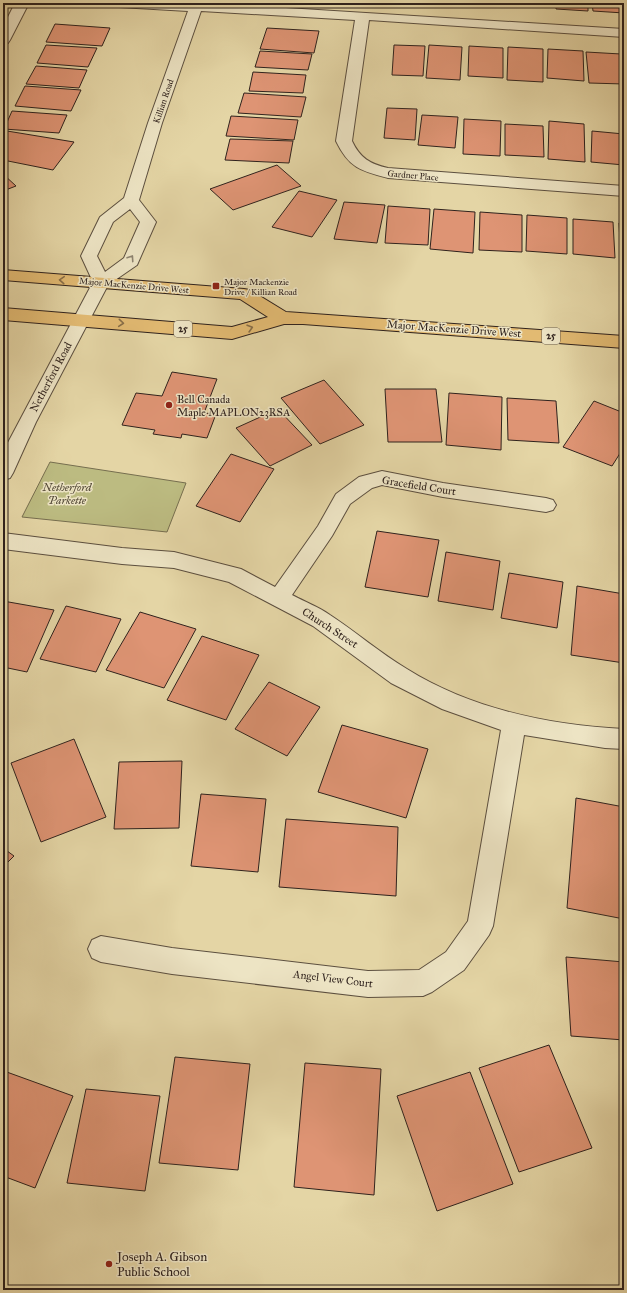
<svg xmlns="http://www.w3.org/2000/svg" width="627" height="1293" font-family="'IM FELL Great Primer',serif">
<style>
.green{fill:#bcbb81;stroke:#766e4f}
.building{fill:#de9474;stroke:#2f221d}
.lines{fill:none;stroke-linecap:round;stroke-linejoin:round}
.minor-casing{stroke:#5c4f3f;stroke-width:2}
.primary-casing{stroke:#2f221d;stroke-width:2}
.minor{fill:#ede4c4;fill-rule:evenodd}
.primary{fill:#e2ba72;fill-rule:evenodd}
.oneway{stroke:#8e8370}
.oneway2{stroke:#886e48}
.poi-dot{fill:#8f2418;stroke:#ede4c4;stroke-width:1.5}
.labels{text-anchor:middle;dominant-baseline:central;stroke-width:3;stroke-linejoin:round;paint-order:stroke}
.far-street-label{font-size:9px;fill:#2f221d;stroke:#ede4c4}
.far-poi-label{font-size:9px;fill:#2f221d;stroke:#ede4c4;text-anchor:start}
.shield{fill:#ede4c4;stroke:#685c4f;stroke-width:1}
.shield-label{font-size:10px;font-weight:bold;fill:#2f221d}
.street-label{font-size:11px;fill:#2f221d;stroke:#ede4c4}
.poi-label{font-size:11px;fill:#2f221d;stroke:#ede4c4;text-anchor:start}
.park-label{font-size:11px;font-style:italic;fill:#524836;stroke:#ede4c4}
.near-poi-label{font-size:13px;fill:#2f221d;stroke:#ede4c4;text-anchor:start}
</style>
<rect width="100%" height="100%" fill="#e4d5a5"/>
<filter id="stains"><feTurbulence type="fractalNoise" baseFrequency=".005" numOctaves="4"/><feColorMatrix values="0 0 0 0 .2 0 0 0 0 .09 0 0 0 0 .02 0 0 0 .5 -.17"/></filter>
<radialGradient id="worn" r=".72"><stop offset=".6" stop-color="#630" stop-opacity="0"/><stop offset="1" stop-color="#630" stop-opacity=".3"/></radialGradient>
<path class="green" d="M50,462l136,21 -19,49 -145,-15z"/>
<path class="building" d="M482,3h31v3l-31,-1z
M517,3h33v4l-34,-2z
M556,3h32v8l-32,-2z
M592,3h32v10l-31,-2z
M55,24l55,4 -8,18 -56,-4z
M267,28l52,3 -5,22 -54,-4z
M46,45l51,3 -9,19 -51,-4z
M394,45l31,1 -2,30 -31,-1z
M429,45l33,2 -2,33 -34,-2z
M469,46l34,2v30l-35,-2z
M508,47l35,2v33l-36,-2z
M548,49l35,2 1,30 -37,-3z
M260,51l52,3 -4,16 -53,-3z
M586,52l35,2 3,30 -35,-1z
M36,66l51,4 -8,18 -53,-4z
M253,72l53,3 -3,18 -54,-2z
M25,86l56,4 -10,21 -56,-5z
M244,93l62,4 -5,20 -63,-4z
M387,108l30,1 -2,31 -31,-2z
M12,111l55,4 -8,18 -55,-4z
M422,115l36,2 -3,31 -37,-3z
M231,116l67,4 -4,20 -68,-4z
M464,119l37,2 -1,35 -37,-2z
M549,121l35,3 1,38 -37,-3z
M505,124l38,2 1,31 -39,-2z
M7,131l67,11 -21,28 -50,-10v-24z
M592,131l32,3v31l-33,-3z
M230,139l63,2 -4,22 -64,-3z
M277,165l24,21 -68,24 -23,-21z
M3,174l13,12 -13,5z
M299,191l38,9 -25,37 -40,-10z
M344,202l41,3 -8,38 -43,-4z
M388,206l42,3 -2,36 -43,-2z
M434,209l41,3 -2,41 -43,-4z
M480,212l42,3v37l-43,-2z
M527,215l40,3v36l-41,-3z
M573,219l40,3 2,36 -42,-4z
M619,223h5v38h-3z
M172,372l45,7 -13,34 12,1 -9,24 -25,-4 -1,4 -28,-4 2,-4 -33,-5 14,-32 26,3z
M324,380l40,45 -44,19 -39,-46z
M385,389h51l6,53h-54z
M449,393l53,4 -1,53 -55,-5z
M507,398l49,3 3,42 -51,-3z
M594,401l30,12v34l-12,19 -49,-19z
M278,409l34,36 -42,21 -34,-38z
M231,454l43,15 -34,53 -44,-16z
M377,531l62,9 -11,57 -63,-10z
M446,552l54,9 -7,49 -55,-9z
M509,573l54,9 -6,46 -56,-10z
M577,586l47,8v69l-53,-8z
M3,601l51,9 -27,62 -24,-5z
M66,606l55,13 -25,53 -56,-13z
M140,612l56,17 -32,59 -58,-18z
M202,636l57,19 -33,65 -59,-20z
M269,682l51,25 -33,49 -52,-27z
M342,725l86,24 -22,69 -88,-26z
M74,739l32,78 -65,25 -30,-79z
M182,761l-3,67 -65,1 5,-67z
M201,794l65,5 -8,73 -67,-6z
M576,798l48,9v112l-57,-11z
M286,819l112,8 -2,69 -117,-9z
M3,848l11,8 -11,11z
M566,957l58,5v78l-53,-4z
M549,1045l43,103 -73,24 -40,-104z
M175,1057l75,7 -12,106 -79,-7z
M305,1063l76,6 -7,126 -80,-8z
M4,1071l69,25 -38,92 -32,-12z
M470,1072l43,112 -76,27 -40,-115z
M86,1089l74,7 -15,95 -78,-8z"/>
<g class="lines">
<g class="minor-casing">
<path id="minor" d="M15,3h14l-19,37 -2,3 -5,1v-17z
M112,3h92l420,26v8l-255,-17 -17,121c8,17 18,23 36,27l236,18v10l-236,-18c-27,-7 -39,-10 -52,-37l19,-121 -154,-9 -39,112 -23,77 17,22 -19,43 -29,20 -72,137 -23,51 -3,5 -7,2v-28l90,-170 -12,-26 19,-39 24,-19 24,-75 40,-112 -69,-4zM130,209l10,13 -16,36 -19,14 -8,-16 16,-34z
M382,471l61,12 103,15 7,2 3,5 -3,5 -7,2 -103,-15 -61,-12 -10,3 -22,16 -18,32 -40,59c13,7 27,12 38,20 26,17 50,38 77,54 64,40 142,56 217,60v20l-19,-1 -81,-13 -31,191 -4,9 -25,35 -32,22 -9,4 -55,1 -196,-23 -71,-12 -9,-4 -4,-9 4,-9 9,-4 71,12 196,23 51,-1 27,-18 22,-31 33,-191 -59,-21 -51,-26 -78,-57 -84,-44 -55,-14 -52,-4 -119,-15v-16l119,15 52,4 67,17 34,18 43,-61 18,-32 23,-17z"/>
</g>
<g class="primary-casing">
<path id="primary" d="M3,270l241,19 6,1 36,22 338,24v12l-321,-24h-19l-52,15 -229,-19v-12l229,19 36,-10 -28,-18 -237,-19z"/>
</g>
<use href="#minor" class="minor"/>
<use href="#primary" class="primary"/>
</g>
<defs><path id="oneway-chevron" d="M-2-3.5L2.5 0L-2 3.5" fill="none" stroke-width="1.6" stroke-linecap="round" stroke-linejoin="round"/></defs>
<use class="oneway" href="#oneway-chevron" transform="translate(131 258) rotate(-56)"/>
<g class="oneway2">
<use href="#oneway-chevron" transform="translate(62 280) rotate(-176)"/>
<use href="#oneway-chevron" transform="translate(121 323) rotate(5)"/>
<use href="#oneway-chevron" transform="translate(250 328) rotate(-16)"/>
</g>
<g class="poi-dot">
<rect x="212" y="282" width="8" height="8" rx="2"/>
<circle cx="169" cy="405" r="4"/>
<circle cx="109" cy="1264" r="4"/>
</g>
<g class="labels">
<g class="far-street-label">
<text transform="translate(163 101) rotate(-71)">Killian Road</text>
<text transform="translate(413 175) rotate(5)">Gardner Place</text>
<text transform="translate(134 285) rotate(5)">Major MacKenzie Drive West</text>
</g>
<g class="far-poi-label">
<text x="224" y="281">Major Mackenzie<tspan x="224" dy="10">Drive / Killian Road</tspan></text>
</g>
<g class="shield">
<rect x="174" y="321" width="18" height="16" rx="3"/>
<rect x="542" y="328" width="18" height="16" rx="3"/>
</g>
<g class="shield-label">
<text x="183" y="329">25</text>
<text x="551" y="336">25</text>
</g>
<g class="street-label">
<text transform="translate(454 329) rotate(4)">Major MacKenzie Drive West</text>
<text transform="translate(51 377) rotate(-62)">Netherford Road</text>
<text transform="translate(419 486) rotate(9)">Gracefield Court</text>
<text transform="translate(330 628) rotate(33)">Church Street</text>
<text transform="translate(333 979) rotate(7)">Angel View Court</text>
</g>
<g class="poi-label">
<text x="177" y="399">Bell Canada<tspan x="177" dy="13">Maple MAPLON23RSA</tspan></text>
</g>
<g class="park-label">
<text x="67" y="487">Netherford<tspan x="67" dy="13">Parkette</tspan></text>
</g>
<g class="near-poi-label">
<text x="117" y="1257">Joseph A. Gibson<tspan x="117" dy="15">Public School</tspan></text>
</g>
</g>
<rect width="627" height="1293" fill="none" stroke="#e4d5a5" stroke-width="16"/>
<rect x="4" y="4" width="619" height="1285" fill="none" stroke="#2f221d" stroke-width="2"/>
<rect x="8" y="8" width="611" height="1277" fill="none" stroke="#2f221d"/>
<rect width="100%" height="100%" filter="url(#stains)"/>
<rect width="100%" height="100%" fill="url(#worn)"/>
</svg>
